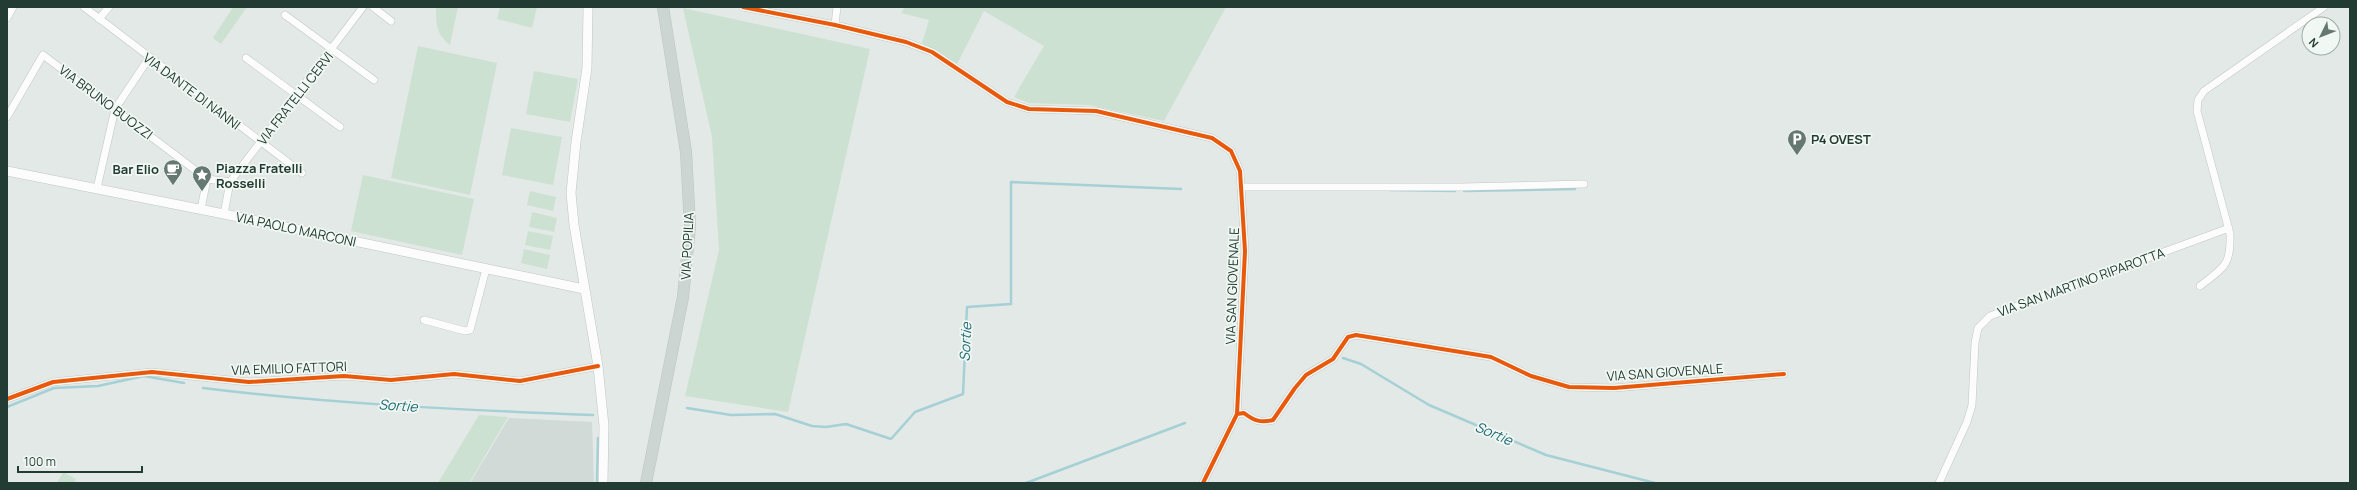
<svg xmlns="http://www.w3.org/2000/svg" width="2357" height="490" font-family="Manrope,sans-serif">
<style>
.built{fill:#d1dad6}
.green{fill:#cce1d2}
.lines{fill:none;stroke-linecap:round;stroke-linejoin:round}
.stream{stroke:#a5d0d5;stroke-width:2.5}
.minor-casing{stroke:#c0c6c3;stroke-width:8}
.tertiary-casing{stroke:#c0c6c3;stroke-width:10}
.primary-casing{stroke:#bcc5c2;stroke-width:12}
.minor{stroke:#fbfcfb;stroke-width:7}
.tertiary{stroke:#fbfcfb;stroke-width:9}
.primary{stroke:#cdd5d2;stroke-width:11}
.cycleway-casing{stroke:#f1f8f4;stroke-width:6}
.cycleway{stroke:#e8590c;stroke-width:4}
.labels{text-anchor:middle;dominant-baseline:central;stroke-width:3.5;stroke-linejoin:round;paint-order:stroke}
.street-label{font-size:13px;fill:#223b33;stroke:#f1f8f4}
.poi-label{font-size:13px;font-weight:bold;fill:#223b33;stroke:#f1f8f4;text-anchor:start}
.water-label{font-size:14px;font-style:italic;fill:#1e6974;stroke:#f1f8f4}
</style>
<rect width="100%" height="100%" fill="#e3e9e6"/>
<path class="built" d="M509,418l83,4 2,61h-124z"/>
<path class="green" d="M233,7h14l-26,37 -8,-6z
M436,7h22l-8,38c-14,-11 -14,-21 -14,-38z
M500,7h37l-5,21 -35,-9z
M905,7h321l-62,114 -75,-16 -60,-2 -15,-6 30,-51 -60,-35 -27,53 -35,-21 7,-23 -28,-7z
M683,8l187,41 -82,363 -103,-16 34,-146 -7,-113z
M418,46l79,17 -27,132 -79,-17z
M534,71l44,8 -8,43 -44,-8z
M511,128l51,9 -9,48 -51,-10z
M363,175l111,24 -12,56 -111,-24z
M530,191l26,6 -3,14 -26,-6z
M532,212l25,6 -3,14 -25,-5z
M528,231l25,5 -3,14 -25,-5z
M524,249l26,6 -3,14 -26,-6z
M479,415l29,2 -39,66h-31z
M63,472l13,7 -2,4h-17z"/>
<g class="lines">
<path class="stream" d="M1390,190l65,1
M1464,191l111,-2
M1343,358l18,6 68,41 117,50 109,28
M203,388c130,16 260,22 390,27
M7,407l47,-19 44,-2 46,-10 40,7
M687,408l44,7 44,-1 37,12 14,1 20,-3 45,15 24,-27 48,-18 4,-87 44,-3v-122l170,7
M597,483l1,-45
M1026,483l159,-60"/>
<g class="minor-casing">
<path id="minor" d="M84,7l218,166
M373,7l18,14
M743,7l92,18 71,17 26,10 75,50 22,7 67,2 116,27 19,13 9,20 5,80 -8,163 -34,69
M285,15l89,65
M7,18l6,-11
M99,19l10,-12
M835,25l2,-18
M246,58l94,69
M7,117l36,-62 164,124 23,3
M1242,187h219l123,-3
M97,188l18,-79 34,-51
M201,209l6,-30
M224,214l6,-32 133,-175
M2200,286c24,-19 31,-20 30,-52l-33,-123 1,-11 6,-9 120,-84
M424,320l41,11 5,-1 16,-61
M7,399l46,-17 99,-10 97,10 95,-6 47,4 63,-6 66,7 78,-15
M1237,414l7,-1c10,8 17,10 29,7l22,-32 11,-13 27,-16 15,-22 8,-2 135,22 40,19 38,11 45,1 170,-14
M1939,483l28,-61 5,-17 3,-62 3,-15 12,-12 239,-88"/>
</g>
<g class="tertiary-casing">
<path id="tertiary" d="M588,7l-1,61 -11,74 -5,51 3,32 24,141 6,60 -1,57
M7,171l217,43 360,75"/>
</g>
<g class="primary-casing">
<path id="primary" d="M646,483l37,-186 7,-71 -4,-74 -23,-145"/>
</g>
<use href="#minor" class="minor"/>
<use href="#tertiary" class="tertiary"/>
<use href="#primary" class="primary"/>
<g class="cycleway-casing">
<path id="cycleway" d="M743,7l92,18 71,17 26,10 75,50 22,7 67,2 116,27 19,13 9,20 5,80 -8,163 -34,69
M7,399l46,-17 99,-10 97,10 95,-6 47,4 63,-6 66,7 78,-15
M1237,414l7,-1c10,8 17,10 29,7l22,-32 11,-13 27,-16 15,-22 8,-2 135,22 40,19 38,11 45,1 170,-14"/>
</g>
<use href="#cycleway" class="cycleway"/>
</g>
<defs>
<g id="parking-pin" transform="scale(1)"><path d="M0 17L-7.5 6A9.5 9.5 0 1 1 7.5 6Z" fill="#667872" stroke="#f1f8f4"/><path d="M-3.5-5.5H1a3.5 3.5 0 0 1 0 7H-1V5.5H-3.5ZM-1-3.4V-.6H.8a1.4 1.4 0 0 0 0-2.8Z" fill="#fff"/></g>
<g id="cafe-pin" transform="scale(1)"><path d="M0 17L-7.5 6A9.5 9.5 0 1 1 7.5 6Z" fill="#667872" stroke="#f1f8f4"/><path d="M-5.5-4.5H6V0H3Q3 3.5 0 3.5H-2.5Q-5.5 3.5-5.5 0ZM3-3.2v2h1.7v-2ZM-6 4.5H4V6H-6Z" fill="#fff"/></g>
<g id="sight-pin" transform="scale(1)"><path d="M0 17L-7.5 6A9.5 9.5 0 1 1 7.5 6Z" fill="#667872" stroke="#f1f8f4"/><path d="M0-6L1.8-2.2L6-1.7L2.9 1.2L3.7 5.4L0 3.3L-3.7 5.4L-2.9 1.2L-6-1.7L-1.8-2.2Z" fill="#fff"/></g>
</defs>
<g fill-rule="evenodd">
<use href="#parking-pin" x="1797" y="139"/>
<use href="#cafe-pin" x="173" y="169"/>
<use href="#sight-pin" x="202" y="175"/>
</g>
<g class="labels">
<g class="street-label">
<text transform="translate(192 91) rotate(37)">VIA DANTE DI NANNI</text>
<text transform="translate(295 98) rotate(-52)">VIA FRATELLI CERVI</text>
<text transform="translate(106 102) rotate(37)">VIA BRUNO BUOZZI</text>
<text transform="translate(296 229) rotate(12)">VIA PAOLO MARCONI</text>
<text transform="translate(687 246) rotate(-87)">VIA POPILIA</text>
<text transform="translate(2081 282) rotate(-20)">VIA SAN MARTINO RIPAROTTA</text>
<text transform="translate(1232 286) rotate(-88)">VIA SAN GIOVENALE</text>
<text transform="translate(289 368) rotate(-2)">VIA EMILIO FATTORI</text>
<text transform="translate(1665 372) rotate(-4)">VIA SAN GIOVENALE</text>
</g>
<g class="poi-label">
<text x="1811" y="139">P4 OVEST</text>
<text x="216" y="168">Piazza Fratelli<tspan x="216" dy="15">Rosselli</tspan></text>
<text x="159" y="169" text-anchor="end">Bar Elio</text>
</g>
<g class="water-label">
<text transform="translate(965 342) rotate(-87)">Sortie</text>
<text transform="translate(398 405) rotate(4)">Sortie</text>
<text transform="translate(1494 433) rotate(23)">Sortie</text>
</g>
</g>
<rect width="2357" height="490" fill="none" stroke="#223b33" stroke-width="16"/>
<g transform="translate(2321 36) rotate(227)"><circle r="19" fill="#f1f8f4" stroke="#9eaca7"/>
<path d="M0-3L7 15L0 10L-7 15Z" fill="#667872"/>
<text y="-6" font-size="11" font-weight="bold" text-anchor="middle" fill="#223b33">N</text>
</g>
<path d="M18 466v6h124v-6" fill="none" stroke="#223b33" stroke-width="2"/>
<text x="24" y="466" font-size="12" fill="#223b33" stroke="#f1f8f4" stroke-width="3" paint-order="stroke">100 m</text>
</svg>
